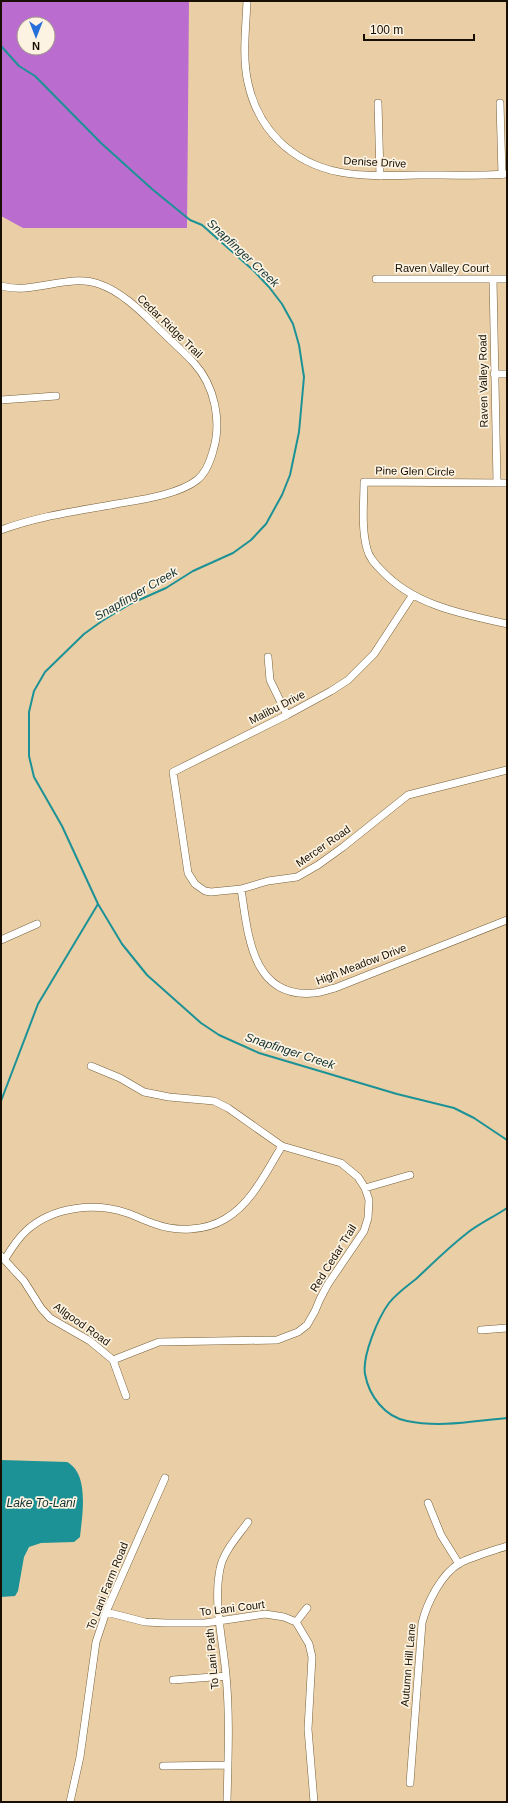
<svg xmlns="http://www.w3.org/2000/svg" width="508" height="1803" font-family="Helvetica,sans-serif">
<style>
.forest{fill:#ba6dcf;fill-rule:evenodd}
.water{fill:#1c9296}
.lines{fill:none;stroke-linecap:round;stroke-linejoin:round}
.stream{stroke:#1c9296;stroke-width:2}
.minor-casing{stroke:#77603a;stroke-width:8}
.minor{stroke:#fff;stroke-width:7}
.labels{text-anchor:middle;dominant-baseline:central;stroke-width:3.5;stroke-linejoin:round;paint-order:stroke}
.street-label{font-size:11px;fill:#180f02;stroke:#fdf3e2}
.water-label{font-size:12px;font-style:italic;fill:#123334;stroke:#fdf3e2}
</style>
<rect width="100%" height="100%" fill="#eacfa6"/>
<path class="forest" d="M1,1h188l-2,227h-164l-22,-12zM24,24h24v24h-24z"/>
<path class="water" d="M1,1460l66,2c23,12 15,54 13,75l-6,5 -33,1 -12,4 -5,10 -6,34 -3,5 -14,1z"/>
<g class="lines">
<path class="stream" d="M1,46l18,20 16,10 66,67 51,46 38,31 12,5 52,46 15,16 13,17 11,20 6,21 5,32 -5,55 -9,43 -8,20 -16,29 -15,16 -18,13 -40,18 -27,17 -36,16 -28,17 -18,13 -39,38 -11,19 -5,21v44l5,21 28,49 36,78 24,40 25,31 54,48 18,12 40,18 138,41 57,14 20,10 33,22
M1,1101l37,-97 60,-100
M507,1208c-13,9 -29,16 -41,26 -18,14 -34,30 -50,45 -9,7 -20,15 -27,24 -11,15 -27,53 -24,71 4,22 20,43 42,47 33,7 67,0 100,-3"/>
<g class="minor-casing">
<path id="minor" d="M247,1c-1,26 -5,56 1,82 5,23 15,42 31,58 40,39 88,35 140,34 29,0 59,1 88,-1
M378,103l2,73
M500,103l2,72
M376,279h131
M493,279l4,204
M1,286c33,9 66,-13 98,-2 21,7 41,26 56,41 13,13 27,25 39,38 21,23 28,59 19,88 -3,11 -7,22 -16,29 -19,15 -58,20 -81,24 -38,7 -78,12 -115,26
M494,374h13
M1,400l55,-4
M507,483l-143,-1c0,21 -3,45 3,67 2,9 9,16 15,22 33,35 81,43 125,53
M412,596l-38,58 -26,26 -17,11 -44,24 -114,57 15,101 7,11 10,7 6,1 30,-3 27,-8 29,-4 21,-12 25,-18 65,-52 99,-25
M268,657l2,23 17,35
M241,889c7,44 10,110 73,104 7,0 15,-4 21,-5l172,-68
M1,940l36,-16
M91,1066l29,12 24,14 25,5 45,4 14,7 54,38 59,17 17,14 7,11 4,12 -1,18 -4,13 -36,53 -8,15 -5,12 -8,14 -9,7 -21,8 -118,2 -46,18
M365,1188l45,-13
M1,1256l23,25 17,27 9,10 40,23 23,19 13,36
M5,1259c6,-10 12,-20 22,-29 26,-23 67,-28 100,-17 9,3 18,8 28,11 21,8 50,7 70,-5 27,-16 41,-47 57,-73
M481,1330l26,-2
M428,1503l13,32 18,29
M106,1612l39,10 21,1h39l60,-9 19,3 12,5 13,22 3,13 -4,72 6,73
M296,1622l11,-14
M173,1680l53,-4
M163,1766l65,-1
M410,1783l12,-160c5,-20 19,-49 38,-60 14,-7 32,-12 47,-17
M70,1802l10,-45 16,-115 10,-30 59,-134
M227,1802c1,-42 3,-85 -1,-127 -3,-35 -13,-72 -6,-106 3,-17 18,-33 28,-47"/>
</g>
<use href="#minor" class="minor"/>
</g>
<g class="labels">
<g class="street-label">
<text transform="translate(375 162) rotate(3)">Denise Drive</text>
<text x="442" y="268">Raven Valley Court</text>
<text transform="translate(170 326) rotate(44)">Cedar Ridge Trail</text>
<text transform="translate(483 381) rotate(-91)">Raven Valley Road</text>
<text transform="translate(415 471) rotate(1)">Pine Glen Circle</text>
<text transform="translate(277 707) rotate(-27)">Malibu Drive</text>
<text transform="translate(323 846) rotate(-35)">Mercer Road</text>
<text transform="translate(361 964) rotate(-21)">High Meadow Drive</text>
<text transform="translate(333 1258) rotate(-58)">Red Cedar Trail</text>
<text transform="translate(82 1324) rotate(35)">Allgood Road</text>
<text transform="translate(107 1586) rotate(-68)">To Lani Farm Road</text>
<text transform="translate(232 1608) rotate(-7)">To Lani Court</text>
<text transform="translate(212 1659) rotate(-95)">To Lani Path</text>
<text transform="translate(408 1665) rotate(-85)">Autumn Hill Lane</text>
</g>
<g class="water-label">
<text transform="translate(243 253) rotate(43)">Snapfinger Creek</text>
<text transform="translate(136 594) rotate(-30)">Snapfinger Creek</text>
<text transform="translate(290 1051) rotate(18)">Snapfinger Creek</text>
<text x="41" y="1503">Lake To-Lani</text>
</g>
</g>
<rect width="508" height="1803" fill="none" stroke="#180f02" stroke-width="4"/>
<g transform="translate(36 36) rotate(180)"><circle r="19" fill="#fdf3e2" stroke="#a19888"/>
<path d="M0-3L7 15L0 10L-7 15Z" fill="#2770dc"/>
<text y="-6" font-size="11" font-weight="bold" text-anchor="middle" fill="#180f02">N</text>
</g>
<path d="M364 34v6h110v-6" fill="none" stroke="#180f02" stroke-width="2"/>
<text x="370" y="34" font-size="12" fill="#180f02" stroke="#fdf3e2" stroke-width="3" paint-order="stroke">100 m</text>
</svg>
